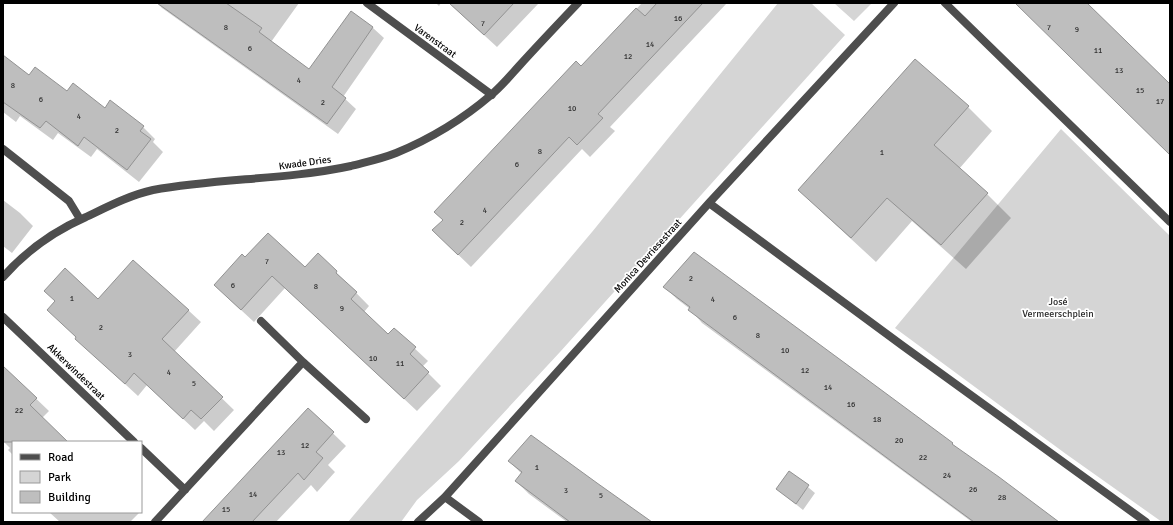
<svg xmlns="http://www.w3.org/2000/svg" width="1173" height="525" font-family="Signika,sans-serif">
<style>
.green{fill:#d5d5d5}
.shadow{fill:#0003}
.building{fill:#bebebe;stroke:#929292}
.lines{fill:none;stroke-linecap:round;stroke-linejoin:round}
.street{stroke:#4e4e4e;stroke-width:8}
.labels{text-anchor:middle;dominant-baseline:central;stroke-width:3.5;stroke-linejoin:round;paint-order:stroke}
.number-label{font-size:8px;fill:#303030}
.street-label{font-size:10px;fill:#000;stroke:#fff}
.park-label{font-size:10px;fill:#2c2c2c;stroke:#fff}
</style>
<rect width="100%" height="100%" fill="#fff"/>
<path class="green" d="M778,3h33l34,32 -285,317 -101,109 -42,39 -16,22h-53l244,-290z
M834,3h38l-18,18z
M1061,129l109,107v286h-8l-96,-68 -171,-126z"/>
<path class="shadow" d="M157,3h142l-28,39 38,29 42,-59 22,16 11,10 -41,59 13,12 -18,25 -176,-126z
M436,3h5l-2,3z
M449,3h90l-42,44z
M642,3h85l-117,124 5,4 -25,26 -8,-8 -111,118 -25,-24 135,-176z
M3,56l27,20 38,16 75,35 12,12 -2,3 10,10 -24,30 -42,-33 -6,8 -33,-24 -5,7 -33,-24 -4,6 -13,-10z
M968,107l24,24 -33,38 28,25 24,24 -45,51 -54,-48 -36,41 -52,-48 -25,-24z
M3,200l17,13 13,13 -21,27 -9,-7z
M694,253l258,191 6,6 100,72h-86l-270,-199 -12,-14 -13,-10 -12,-12z
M318,254l51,52 -5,6 24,24 6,-7 34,32 -6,6 19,19 -24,25 -132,-123 -31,34 -26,-24 17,-40 61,11z
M98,300l90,10 13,12 -27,30 60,58 -20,21 -10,-10 -9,9 -48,-45 -9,11 -49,-45z
M3,367l46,44 -7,7 25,24h-54v13l-5,-5 2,-2 -7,-7z
M308,409l38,37 -18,19 7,7 -18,20 -6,-7 -35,37h-73z
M509,461l140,61h-82l-38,-28 -13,-13 6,-7z
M790,472l25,21 -12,17 -26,-21z
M49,512h89l1,1 -9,9h-70z"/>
<path class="building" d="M157,3h69l36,25 -3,4 50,37 42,-58 22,16 -41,60 14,11 -19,26z
M449,3h65l-30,32z
M657,3h46l-105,111 5,4 -26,27 -8,-8 -111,118 -26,-25 11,-10 -9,-8 142,-151 5,5 55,-58 9,8z
M1015,3h72l83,81v71z
M3,55l26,20 6,-8 32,24 6,-8 32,25 5,-8 34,26 -4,5 11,8 -24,31 -43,-33 -6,9 -32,-25 -6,7 -37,-26z
M915,59l54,47 -35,39 54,48 -47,52 -54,-47 -36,40 -53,-48z
M268,233l37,34 13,-14 19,18 -1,2 21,19 -6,7 37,35 6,-6 22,19 -6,7 19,18 -25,27 -132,-123 -31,34 -27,-25 28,-31 3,3z
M694,252l163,120 96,71 -1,1 47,33 60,45h-85l-76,-56 -210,-156 2,-3 -27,-20z
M133,260l56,50 -27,29 61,58 -22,22 -10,-9 -8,9 -49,-46 -9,11 -50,-45 1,-2 -29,-27 8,-9 -11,-10 21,-23 33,31z
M3,366l34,32 -7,7 38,37h-65z
M308,408l26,24 -18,20 7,6 -19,22 -6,-7 -46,49h-50z
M531,435l66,48 55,39h-82l-55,-41 7,-9 -14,-11z
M789,471l20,14 -13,19 -20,-15z"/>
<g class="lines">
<path class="street" d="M367,3l125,92
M945,3l225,219
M3,149l66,52 11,18
M709,203l194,143 243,176
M3,277c23,-26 51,-46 83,-60 21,-10 44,-22 67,-27 66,-12 133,-10 198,-24 15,-4 30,-7 45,-13 34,-14 67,-34 95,-58 10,-8 19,-19 28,-29 19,-21 39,-42 59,-63
M3,317l131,125
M261,321l42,41 63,57
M141,448l44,42
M445,497l34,25
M155,522l148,-160
M418,522l27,-25 264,-294 185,-200"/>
</g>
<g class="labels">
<g class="number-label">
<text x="678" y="18">16</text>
<text x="483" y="23">7</text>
<text x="226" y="27">8</text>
<text x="1049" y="27">7</text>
<text x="1077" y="29">9</text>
<text x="650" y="44">14</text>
<text x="250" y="48">6</text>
<text x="1098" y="50">11</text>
<text x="628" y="56">12</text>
<text x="1119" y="70">13</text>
<text x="299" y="80">4</text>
<text x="13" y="85">8</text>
<text x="1140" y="90">15</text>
<text x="41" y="99">6</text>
<text x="1160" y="101">17</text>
<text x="323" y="102">2</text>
<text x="572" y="108">10</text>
<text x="79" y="116">4</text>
<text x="117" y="130">2</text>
<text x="540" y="151">8</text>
<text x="882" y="152">1</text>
<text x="517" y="164">6</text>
<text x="485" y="210">4</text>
<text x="462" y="222">2</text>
<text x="267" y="261">7</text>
<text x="691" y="278">2</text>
<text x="233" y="285">6</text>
<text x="316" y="286">8</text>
<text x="72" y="298">1</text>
<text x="713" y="299">4</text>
<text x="342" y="308">9</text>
<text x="735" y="317">6</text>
<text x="101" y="327">2</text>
<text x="758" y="335">8</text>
<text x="785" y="350">10</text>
<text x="130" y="354">3</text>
<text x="373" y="358">10</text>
<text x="400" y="363">11</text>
<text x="805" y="370">12</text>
<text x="169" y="372">4</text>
<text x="194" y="383">5</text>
<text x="828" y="387">14</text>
<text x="851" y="404">16</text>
<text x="19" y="410">22</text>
<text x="877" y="419">18</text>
<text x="899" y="440">20</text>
<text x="305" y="445">12</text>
<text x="281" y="452">13</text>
<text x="923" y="457">22</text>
<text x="537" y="467">1</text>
<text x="947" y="475">24</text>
<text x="973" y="489">26</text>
<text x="566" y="490">3</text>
<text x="253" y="494">14</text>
<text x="601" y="495">5</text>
<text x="1002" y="497">28</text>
<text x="226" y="509">15</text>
</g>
<g class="street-label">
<text transform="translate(435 41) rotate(36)">Varenstraat</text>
<text transform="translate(305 163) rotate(-8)">Kwade Dries</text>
<text transform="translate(648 256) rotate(-48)">Monica Devriesestraat</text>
<text transform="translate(76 372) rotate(44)">Akkerwindestraat</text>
</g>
<g class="park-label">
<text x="1058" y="302">José<tspan x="1058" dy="12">Vermeerschplein</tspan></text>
</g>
</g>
<rect width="1173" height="525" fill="none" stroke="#000000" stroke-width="8"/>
<rect x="12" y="441" width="130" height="72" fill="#ffffff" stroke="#999999"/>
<rect x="20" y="454" width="20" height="6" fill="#4e4e4e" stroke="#999999"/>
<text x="48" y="461" font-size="12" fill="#000000">Road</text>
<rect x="20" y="471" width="20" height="12" fill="#d5d5d5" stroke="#999999"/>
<text x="48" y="481" font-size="12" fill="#000000">Park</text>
<rect x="20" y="491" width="20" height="12" fill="#bebebe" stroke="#999999"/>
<text x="48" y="501" font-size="12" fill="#000000">Building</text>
</svg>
